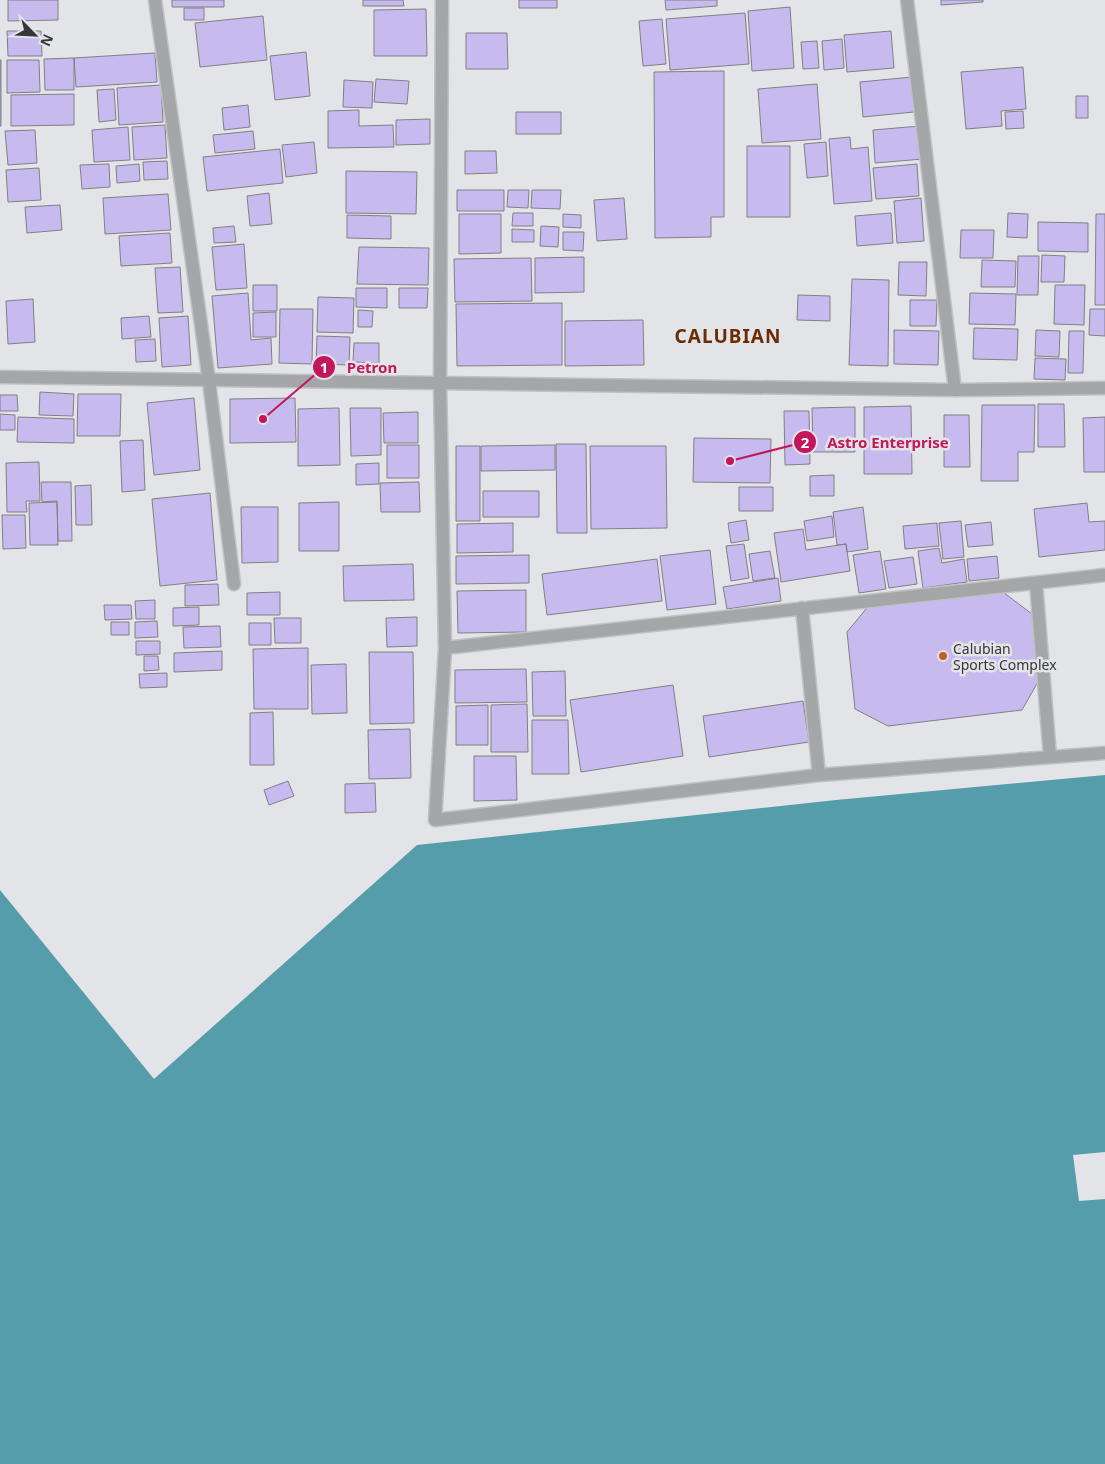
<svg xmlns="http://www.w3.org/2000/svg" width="1105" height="1464" font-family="'Noto Sans',sans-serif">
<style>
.water{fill:#569dab}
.pier{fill:#e3e4e8}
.building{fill:#c7baef;stroke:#818084}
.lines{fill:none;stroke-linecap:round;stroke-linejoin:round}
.minor-casing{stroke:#c0c1c5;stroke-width:15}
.tertiary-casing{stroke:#c0c1c5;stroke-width:15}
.minor{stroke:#a4a6a7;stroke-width:12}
.tertiary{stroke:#a4a6a7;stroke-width:12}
.poi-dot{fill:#c36027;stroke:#e3e4e8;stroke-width:2}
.labels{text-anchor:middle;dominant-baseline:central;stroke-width:5;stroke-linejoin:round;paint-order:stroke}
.poi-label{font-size:14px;fill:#363638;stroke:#e3e4e8;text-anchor:start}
.district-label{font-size:19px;font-weight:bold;letter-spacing:1px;fill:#6a2c04;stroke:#e3e4e8}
.leader{fill:none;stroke:#c2185b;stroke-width:2}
.callout-dot{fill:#c2185b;stroke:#e3e4e8;stroke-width:2}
.mark-label{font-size:15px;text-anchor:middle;font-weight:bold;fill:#fff}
.callout-label{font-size:15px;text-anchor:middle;font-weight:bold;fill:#c2185b;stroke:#e3e4e8;stroke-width:5;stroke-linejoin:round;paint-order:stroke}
</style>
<rect width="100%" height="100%" fill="#e3e4e8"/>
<path class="water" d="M1105,775v689h-1105v-574l154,189 263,-234 419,-45z"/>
<path class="pier" d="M1105,1152v47l-26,2 -6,-46z"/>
<path class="building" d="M8,0h50v20l-50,1z
M172,0h52v7h-52z
M363,0h40l1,6h-41z
M519,0h38v8h-38z
M665,0h52v6l-51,4z
M941,0h42v2l-42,3z
M790,7l4,61 -42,3 -4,-60z
M184,8h20v12h-20z
M426,9l1,47h-53v-46z
M745,13l4,51 -79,6 -4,-51z
M263,16l4,44 -67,7 -5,-44z
M662,19l4,45 -23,2 -4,-45z
M7,31h34l1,25h-34z
M891,31l3,37 -47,4 -3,-37z
M466,33h41l1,36h-42z
M842,39l2,29 -20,2 -2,-29z
M817,41l2,27 -16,1 -2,-27z
M306,52l4,44 -35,4 -5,-44z
M155,53l2,29 -81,5 -2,-29z
M74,58v32h-29l-1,-31z
M1,60v66h-1v-66z
M7,60h32l1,32 -33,1z
M1023,67l3,42 -25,2 1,15 -36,3 -5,-57z
M724,71v146h-13v20l-56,1 -1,-166z
M912,77l2,35 -51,5 -3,-35z
M376,79l33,2 -2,23 -33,-2z
M344,80l29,2 -1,26 -29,-1z
M817,84l4,55 -59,4 -4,-54z
M161,85l2,37 -44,3 -2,-37z
M114,89l2,31 -17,2 -2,-32z
M74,94v31l-63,1v-31z
M1076,96h12v22h-12z
M248,105l2,22 -26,3 -2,-22z
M359,110v16l34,-1 1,22 -66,1v-37z
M1023,111l1,17 -18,1 -1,-17z
M516,112h45v22h-45z
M430,119v25l-34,1v-25z
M165,125l2,33 -33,2 -2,-33z
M920,126l3,33 -48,4 -2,-33z
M128,127l2,33 -36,2 -2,-32z
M35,130l2,33 -29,2 -3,-34z
M253,131l2,18 -40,4 -2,-18z
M850,137l1,12 17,-2 4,54 -38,3 -5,-65z
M314,142l3,31 -31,4 -4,-32z
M826,142l2,34 -21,2 -3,-34z
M747,146h43v71h-43z
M280,149l3,34 -76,8 -4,-34z
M465,151h31l1,22 -32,1z
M167,161l1,18 -24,1 -1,-18z
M109,164l1,23 -28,2 -2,-24z
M139,164l1,17 -23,2 -1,-17z
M917,164l2,32 -43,3 -3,-31z
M39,168l2,32 -33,2 -2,-32z
M346,171l71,1 -1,42 -70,-1z
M457,190h47v21h-47z
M508,190h21l-1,18 -21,-1z
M532,190h29l-1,19 -29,-1z
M269,193l3,31 -22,2 -3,-30z
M168,194l3,36 -66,4 -2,-36z
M624,198l3,41 -30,2 -3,-41z
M921,198l3,43 -27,2 -3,-42z
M60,205l2,25 -35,3 -2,-26z
M513,213h20v13h-21z
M891,213l2,30 -36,3 -2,-30z
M1008,213l20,1 -1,24 -20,-1z
M459,214h42v39l-42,1z
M563,214l18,1v13l-18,-1z
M1096,214h9v91h-10z
M347,215l44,1v23l-44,-1z
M1038,222l50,1v29l-50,-1z
M234,226l2,16 -22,1 -1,-15z
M541,226l18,1 -1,20 -18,-1z
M512,229l22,1v12h-22z
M961,230h33l-1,28h-33z
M563,232h21l-1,19 -20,-1z
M170,233l2,30 -51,3 -2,-30z
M244,244l3,44 -31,2 -4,-43z
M359,247l70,1 -1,37 -71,-1z
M1042,255l23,1 -1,26h-23z
M1018,256h21l-1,39h-21z
M584,257v35l-49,1v-35z
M531,258l1,43 -77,1 -1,-43z
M982,260l34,1 -1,26h-34z
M899,262h28l-1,34 -28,-1z
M180,267l3,45 -25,1 -3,-45z
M852,279l37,1 -1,86 -39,-1z
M253,285h24v26h-24z
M1055,285h30l-1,40 -30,-1z
M356,288h31v20l-31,-1z
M399,288h29l-1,20h-28z
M248,293l3,47 20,-2 1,26 -54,4 -6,-72z
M970,293l46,1 -1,31 -46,-1z
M798,295l32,1v25l-33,-1z
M318,297l36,1 -1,35 -36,-1z
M33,299l2,43 -27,2 -2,-43z
M910,300h27l-1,26h-26z
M562,303v62l-105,1 -1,-62z
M280,309h33l-1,55 -33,-1z
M1090,309h15v27l-16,-1z
M358,310l15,1 -1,16h-14z
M276,312v25h-23v-24z
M149,316l2,21 -29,2 -1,-21z
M188,316l3,49 -29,2 -3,-49z
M643,320l1,45 -79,1v-45z
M974,328l44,1 -1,31 -44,-1z
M894,330l45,1 -1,34 -44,-1z
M1036,330l24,1 -1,26 -24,-1z
M1069,331h15l-1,42h-15z
M317,336l33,1 -1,28 -33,-1z
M155,339l1,22 -20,1 -1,-22z
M354,343h25v20l-26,-1z
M1035,358l31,1 -1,21 -31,-1z
M40,392l34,2 -1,22 -34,-1z
M78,394h43l-1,42h-43z
M0,395h17l1,16h-18z
M194,398l6,72 -46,5 -7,-72z
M295,398l1,44 -66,1v-44z
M1038,404h26l1,43h-27z
M982,405h53l-1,47h-16v29h-37z
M911,406l1,68h-48v-67z
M855,407v45h-42l-1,-44z
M339,408l1,57 -42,1v-57z
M350,408h31v47l-30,1z
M784,411h25l1,53 -25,1z
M418,412v31h-34l-1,-30z
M0,414l15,1v15h-15z
M944,415h25l1,52h-26z
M18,417l56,2v24l-57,-1z
M1105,417v55h-21l-1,-54z
M694,438l77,1 -1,44 -77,-1z
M143,440l2,50 -23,2 -2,-51z
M556,444h30l1,89h-30z
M387,445h32v33h-32z
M555,445v25l-74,1v-25z
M456,446h24v75h-24z
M590,446h76l1,82 -76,1z
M39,462l1,39h-14l1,11h-20l-1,-49z
M379,463v21l-23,1v-21z
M834,475v21h-24v-20z
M41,482h30l1,59h-14l-1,-40 -15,1z
M419,482l1,30h-39l-1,-29z
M91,485l1,40h-16l-1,-39z
M739,487h34v24h-34z
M483,491h56v26h-56z
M210,493l7,87 -57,6 -8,-87z
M57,502l1,43h-28l-1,-42z
M339,502v49h-40v-48z
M1087,503l2,19 16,-1v29l-66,7 -5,-48z
M241,507h37v55l-36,1z
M863,507l5,42 -21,3 -1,-8 -9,1 -4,-33z
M2,515h23l1,33 -23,1z
M832,516l2,21 -27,4 -3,-20z
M746,520l3,20 -18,3 -3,-20z
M961,521l3,36 -21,2 -4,-36z
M991,522l2,23 -25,2 -3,-22z
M513,523v29l-56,1v-29z
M937,523l2,23 -34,3 -2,-23z
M803,529l3,21 40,-6 4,27 -69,11 -7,-49z
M744,544l5,34 -18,3 -5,-35z
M939,548l3,15 22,-4 3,23 -44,6 -5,-37z
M710,550l6,54 -49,6 -7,-54z
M770,551l5,27 -22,3 -4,-27z
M880,551l6,38 -27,4 -6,-38z
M529,555v28l-73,1v-28z
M997,556l2,22 -30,3 -2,-22z
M913,557l4,27 -28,4 -5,-27z
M657,559l5,42 -115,14 -5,-41z
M413,564l1,36 -70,1 -1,-35z
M778,578l3,23 -54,8 -4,-22z
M218,584l1,21 -34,1v-21z
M999,589l33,25 7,66 -17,30 -134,16 -33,-17 -8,-77 24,-29z
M526,590v42l-68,1 -1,-42z
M280,592v23h-33v-22z
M155,600v19h-19l-1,-18z
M104,605h27l1,14 -27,1z
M199,607v18l-26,1v-18z
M417,617v29l-30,1 -1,-29z
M274,618h27v25h-26z
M157,621l1,16 -23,1v-16z
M111,622h18v13h-18z
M249,623h22v22h-22z
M220,626l1,21 -37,1 -1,-21z
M136,641h24v13l-24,1z
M308,648v61h-54l-1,-60z
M222,651v19l-48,2v-19z
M369,652h44l1,71 -44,1z
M144,656h14l1,14 -15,1z
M346,664l1,49 -35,1 -1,-49z
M526,669l1,33 -72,1v-33z
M565,671l1,45h-33l-1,-44z
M167,673v14l-27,1 -1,-14z
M673,685l10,71 -102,16 -11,-72z
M803,701l6,41 -100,15 -6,-41z
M527,704l1,48h-37v-47z
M488,705v40h-32v-39z
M273,712l1,53h-24v-52z
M532,720h36l1,54h-37z
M410,729l1,49 -42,1 -1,-49z
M474,756h42l1,44 -43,1z
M288,781l6,15 -25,9 -5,-15z
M375,783l1,29 -31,1v-29z"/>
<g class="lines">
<g class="minor-casing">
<path id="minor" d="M155,0l54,381 25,203
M442,0l-2,383 5,265 -10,172 384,-45 286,-22
M955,390l150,-2
M1036,583l14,174
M802,608l17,167
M445,648l660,-73"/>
</g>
<g class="tertiary-casing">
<path id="tertiary" d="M0,377l955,13 -48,-390"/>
</g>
<use href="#minor" class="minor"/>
<use href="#tertiary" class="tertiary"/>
</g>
<circle class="poi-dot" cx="943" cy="656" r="5"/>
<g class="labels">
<g class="poi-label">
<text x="953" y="648">Calubian<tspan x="953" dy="16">Sports Complex</tspan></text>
</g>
<g class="district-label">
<text x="728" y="336">CALUBIAN</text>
</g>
</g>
<path class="leader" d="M263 419L324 367M730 461L805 442"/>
<g class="callout-dot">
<circle cx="263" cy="419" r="5"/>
<circle cx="730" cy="461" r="5"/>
<circle cx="324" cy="367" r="12"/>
<circle cx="805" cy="442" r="12"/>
</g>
<g class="mark-label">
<text x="324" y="373">1</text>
<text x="805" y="448">2</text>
</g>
<g class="callout-label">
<text x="372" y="373">Petron</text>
<text x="888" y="448">Astro Enterprise</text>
</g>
<g transform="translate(35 35) rotate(114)" stroke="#e3e4e8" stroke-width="4" paint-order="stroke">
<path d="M0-4L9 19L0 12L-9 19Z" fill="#363638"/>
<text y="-8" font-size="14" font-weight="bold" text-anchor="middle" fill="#363638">N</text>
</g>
</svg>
